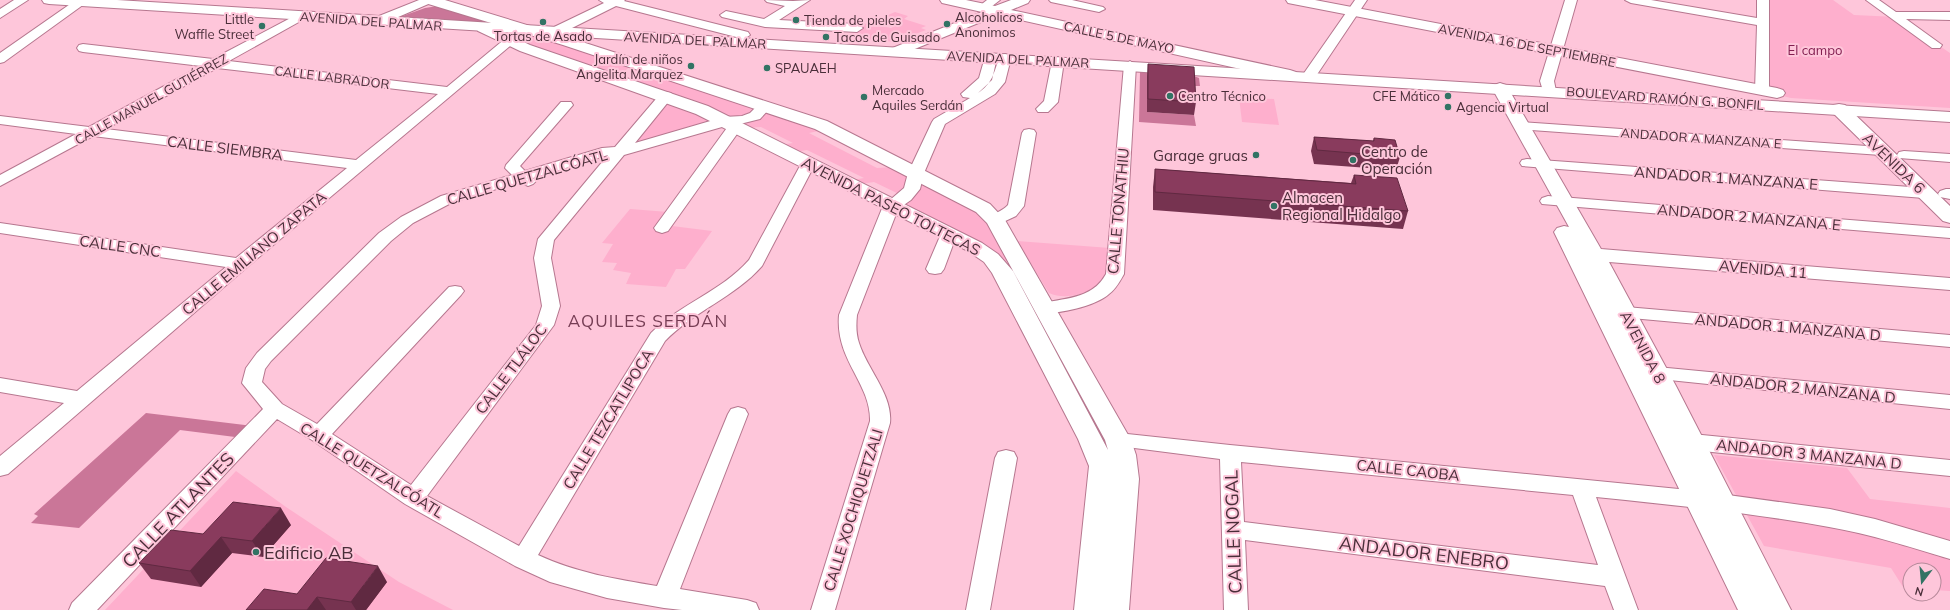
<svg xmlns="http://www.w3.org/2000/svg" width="1950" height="610" font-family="Mulish,sans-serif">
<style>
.green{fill:#feafcd}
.forest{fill:#ca7698}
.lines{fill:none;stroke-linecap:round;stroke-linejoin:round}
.minor-casing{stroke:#b6778f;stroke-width:2}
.tertiary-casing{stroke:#b6778f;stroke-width:2}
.primary-casing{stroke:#b6778f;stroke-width:2}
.minor{fill:#fff;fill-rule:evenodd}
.tertiary{fill:#fff;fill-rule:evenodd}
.primary{fill:#fff;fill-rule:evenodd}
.wall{fill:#763350}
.shaded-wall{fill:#602941}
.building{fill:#893b5d;stroke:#602941}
.poi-dot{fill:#327364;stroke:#fec6da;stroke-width:1.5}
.labels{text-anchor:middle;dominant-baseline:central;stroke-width:4;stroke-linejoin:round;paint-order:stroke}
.far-poi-label{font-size:13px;fill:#4a2e39;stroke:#fec6da;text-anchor:start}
.far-street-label{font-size:13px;fill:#4a2e39;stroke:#fec6da}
.far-park-label{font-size:13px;fill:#831e50;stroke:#fec6da}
.street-label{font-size:15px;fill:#4a2e39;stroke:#fec6da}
.poi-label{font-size:15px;fill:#4a2e39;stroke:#fec6da;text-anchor:start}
.quarter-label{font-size:17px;letter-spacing:1px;fill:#763d54;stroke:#fec6da}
.near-street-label{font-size:18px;fill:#4a2e39;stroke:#fec6da}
.near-poi-label{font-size:18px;fill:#4a2e39;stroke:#fec6da;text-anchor:start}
</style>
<rect width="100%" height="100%" fill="#fec6da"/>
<path class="green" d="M1764,0h69l21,15 43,2 53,36v55l-159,-10 -27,-6z
M895,12l13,4 -4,3 22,7 -5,2 5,2 -32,12 -39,-4 6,-11 -16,-2 5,-5 8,-3c14,15 17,7 33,11l6,-3 -23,-4z
M524,32l105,33v2l-5,5 -12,2 -89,-30 -13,-7z
M648,72l101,33 6,5 -3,2 -20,6 -101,-38 -1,-2 7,-5z
M1239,97l35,2 5,26 -37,-3z
M665,101l47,20 -83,26z
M765,112l58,18 -14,3 68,35 17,-1 16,10 -9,18 -27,-13 -14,2 -8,-4 12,-2 -57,-28 -13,2 -14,-7 13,-2 -32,-16 -15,1 -10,-6z
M924,182l48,25 17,18 22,36 -6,1 -14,-12 -88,-44 13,-12z
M630,209l51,4 -9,13 40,5 -27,38h-9l-10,18 -40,-3 5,-11 -18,-3 4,-7 -15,-1 11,-18 -11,-1z
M1017,241l93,7 -3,25 -9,15c-16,6 -33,12 -49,5z
M1714,455l133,13 23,31 80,9v83l-16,-1v-20h-24v17h-7l-12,-19 -127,-22z
M236,471l50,36 113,75 54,28h-348z"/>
<path class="forest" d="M438,6l60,18 -101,-6 28,-10z
M1140,72l49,2 10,4 1,8h-6l-47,26 47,3 2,11 -57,-4z
M146,413l107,13 -10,12 -63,-8 -101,98 -48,-5 7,-7 -4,-2z"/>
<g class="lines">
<g class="minor-casing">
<path id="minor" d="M14,0h14l-28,18v-9z
M76,0h9l2,2 -83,60 -4,1v-10z
M419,0h16l-2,2 -51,22 -4,1 -6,-4 2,-3z
M599,0h26l-1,1 124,31 2,3 -6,4 -128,-33 -56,28h-8l-2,-3 2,-3 52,-25z
M765,0l28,1 17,-1 -31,20 78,4 6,4 -6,4 -92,-5 -43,-10 -2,-2 6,-4 38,8 21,-13 -18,-4z
M987,0h13l-13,10h-8l-2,-2z
M1049,0h23l31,7 2,2 -6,3 -48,-10z
M1355,0h12l-53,79h-10l-2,-3z
M1565,0h12l-23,81 2,10 -2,3h-10l-4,-13z
M1625,0h26l106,18v-18h12v91l-2,3h-10l-2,-3 2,-66 -126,-22z
M1866,0h13l17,12h54v8l-44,-1 36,26 -2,3h-8z
M302,12l6,4 -2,2 -77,43 218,26 59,-49 4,-1 6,4 -270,227 -238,206 -8,2v-20l64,-53 -64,-11v-14l77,13 149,-124 -226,-34v-10l236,35 111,-90 -254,-32 -93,50v-11l76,-41 -76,-10v-8l89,11 112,-61 -118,-14 -4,-1 -2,-3 2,-3 4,-1 130,15zM217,68l221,26 -82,66 -250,-31z
M991,53l6,4 -5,23 -14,13c14,-9 16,-20 21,-35l6,-4 6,4 -6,24 -10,12 -50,30 -21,49 -4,16 -9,11 -13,9 -41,106c-1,10 -1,19 2,28 8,26 34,52 31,80l-55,187h-24l59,-189c1,-38 -35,-61 -31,-106l44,-109 21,-18 4,-15 24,-51 2,-3 36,-21 -7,-1 -2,-3 18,-16 6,-21z
M1058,57l6,4 -6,41 -10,10h-10l-2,-3 8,-8 8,-40z
M1130,61l6,4 -12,209c-4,7 -8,15 -15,20 -13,12 -55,22 -71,18l-3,-4 3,-4c25,-6 54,-4 68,-30l18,-209z
M666,92l5,1 2,3 -38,47 89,-26 18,-1 8,-3 9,-9h10l2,3 -11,12 -20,5 2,3 -74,104 -6,2 -6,-2 -2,-3 75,-103 -105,30 -70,85 -3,18 9,48 -6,19 -127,171 92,50 132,-213c29,-29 71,-42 98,-73l52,-96 2,-3h10l2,3 -53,102c-27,31 -68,45 -97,75l-127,214c39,18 77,24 119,31l71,-172 3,-5 7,-2 7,2 3,5 -68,175 67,11 9,3 3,7h-77l-18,-2 -57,-10 -57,-16 -35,-16 -110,-62 -93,-64 -35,-21 -180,191h-28l3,-7 191,-194 -21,-26 4,-15 11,-15 122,-120 22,-16 40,-21 71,-21 -7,-7 1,-3 55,-63h10l2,3 -53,61 5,5 77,-23 13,-1 46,-54zM608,155l-70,84 -4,19 8,48 -6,19 -125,160 -79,-51 129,-139 3,-4 -3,-4 -6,-1 -6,1 -132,137 -35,-20 -20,-22 3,-13 6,-8 120,-120 22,-18 40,-21 67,-20 8,4 5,-2 3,-3 -3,-3z
M1522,122l359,25 5,1 2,3 -2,3 -5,1 -364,-26 -2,-3 2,-3z
M1029,129l5,1 2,3 -12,73 -8,10 -15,7 -6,2 -6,-2 -2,-3c5,-7 15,-8 21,-15l14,-72 2,-3z
M1904,151l46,3v8l-51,-4 -2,-3 2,-3z
M1527,159l397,29 6,2 2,3 -2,3 -6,2 -402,-32 -2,-3 2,-3z
M1946,189h4v10l-10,-2 -2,-3 2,-3z
M1548,196l402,32v10l-408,-34 -2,-3 2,-3z
M949,229l6,2 2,3 -13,35 -3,4 -6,1 -6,-1 -3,-4 15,-35 2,-3z
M1626,307l324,28v12l-330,-30 -3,-4 3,-4z
M1657,367l293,28v14l-300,-31 -3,-5 3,-5z
M1118,433l112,12 469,46 131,18 45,10 75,22v18c-40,-12 -80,-25 -121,-32 -77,-14 -155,-22 -233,-30l42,113h-24l-9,-24 -360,-46 3,70h-24l-4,-151 -109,-14 -3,-5 3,-5zM1241,462l332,33 25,70 -354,-43z
M1682,433l268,27v16l-268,-27 -7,-3 -3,-5 3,-5z
M1006,450l8,2 3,6 -27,152h-24l29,-152 3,-6z"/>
</g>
<g class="tertiary-casing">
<path id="tertiary" d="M423,0h22l128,39 254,82 163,83 15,16 126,220 5,15 3,24 -10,131h-55l15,-144 -11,-27 -86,-166 -8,-11 -16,-11 -272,-137 -176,-63 -42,-20 -2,-3 2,-3h10l42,20 178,61 274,137 16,11 15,17 95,179 -3,-10 -118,-217 -11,-11 -161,-83 -252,-84 -138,-42z
M940,0h26l29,6 16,-6h19l-2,3 -17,7 279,60 6,2 2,3 -2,3 -6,2 -292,-65 -98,40h-10l-3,-3 3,-3 92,-37 -40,-9z
M1500,83l6,2 2,3 93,161 349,29v12l-341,-28 67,124 115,224h-53l-184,-378 3,-4 7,-2 5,1 -77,-139 2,-3z
M1839,104l6,1 105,101v17l-7,-2 -110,-108 -2,-4 2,-4z"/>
</g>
<g class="primary-casing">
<path id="primary" d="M42,0h75l1833,112v10l-1901,-118 -5,-1z
M1286,0h29l462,88 6,2 2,3 -2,3 -6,2 -484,-94 -5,-1z"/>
</g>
<use href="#minor" class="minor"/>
<use href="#tertiary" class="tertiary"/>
<use href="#primary" class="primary"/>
</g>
<path class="wall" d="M1148,64l48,38 -2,13 -47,-3v-35z
M1314,137l59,4 1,-3 26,19 -4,13 -82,-6 -3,-13z
M1155,169l196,14 3,-8 54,36 -5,18 -250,-19v-23z
M291,525l-28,32 -31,-4 -31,34 -50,-8 -12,-16 64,-29z
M387,582l-21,28h-120l51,-16z"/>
<path class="shaded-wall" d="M281,508l10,17 -28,32 -11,-16z
M221,537l11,16 -31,34 -11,-16z
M378,566l9,16 -21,28h-10l-5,-8z
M317,597l9,13h-19z"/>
<path class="building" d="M1148,64l46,3 2,35 -48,-3z
M1314,137l60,4v-3l21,2 5,17 -83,-7z
M1155,169l201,15 -2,-9 43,3 11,33 -253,-19z
M233,502l48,6 -29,33 -31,-4 -31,34 -51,-8 32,-33 32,4z
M326,558l52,8 -27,36 -34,-5 -10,13h-61l18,-21 33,5z"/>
<g class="poi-dot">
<circle cx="796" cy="20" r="4"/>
<circle cx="543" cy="22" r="4"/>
<circle cx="947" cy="24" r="4"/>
<circle cx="262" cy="26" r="4"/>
<circle cx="826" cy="37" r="4"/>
<circle cx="691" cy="66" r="4"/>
<circle cx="767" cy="68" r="4"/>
<circle cx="1170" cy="96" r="4"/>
<circle cx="1448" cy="96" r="4"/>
<circle cx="864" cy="97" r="4"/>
<circle cx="1448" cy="107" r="4"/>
<circle cx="1256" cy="155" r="4"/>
<circle cx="1353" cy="160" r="4"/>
<circle cx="1274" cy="206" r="4"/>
<circle cx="256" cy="552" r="4"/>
</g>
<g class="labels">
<g class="far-poi-label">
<text x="955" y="17">Alcoholicos<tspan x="955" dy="15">Anonimos</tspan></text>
<text x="254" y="19" text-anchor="end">Little<tspan x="254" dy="15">Waffle Street</tspan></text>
<text x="804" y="20">Tienda de pieles</text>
<text x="543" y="36" text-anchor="middle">Tortas de Asado</text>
<text x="834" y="37">Tacos de Guisado</text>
<text x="683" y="59" text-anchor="end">Jardín de niños<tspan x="683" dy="15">Angelita Marquez</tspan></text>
<text x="775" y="68">SPAUAEH</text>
<text x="872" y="90">Mercado<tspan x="872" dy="15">Aquiles Serdán</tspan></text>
<text x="1178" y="96">Centro Técnico</text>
<text x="1440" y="96" text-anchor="end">CFE Mático</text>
<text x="1456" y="107">Agencia Virtual</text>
</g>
<g class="far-street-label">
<text transform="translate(371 21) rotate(4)">AVENIDA DEL PALMAR</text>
<text transform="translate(1119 37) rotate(12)">CALLE 5 DE MAYO</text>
<text transform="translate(695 40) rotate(3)">AVENIDA DEL PALMAR</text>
<text transform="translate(1527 45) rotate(11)">AVENIDA 16 DE SEPTIEMBRE</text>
<text transform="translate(1018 59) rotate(3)">AVENIDA DEL PALMAR</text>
<text transform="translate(332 77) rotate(7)">CALLE LABRADOR</text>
<text transform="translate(1665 98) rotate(4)">BOULEVARD RAMÓN G. BONFIL</text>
<text transform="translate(151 99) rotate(-29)">CALLE MANUEL GUTIÉRREZ</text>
<text transform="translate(1701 138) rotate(4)">ANDADOR A MANZANA E</text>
</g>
<g class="far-park-label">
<text x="1815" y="50">El campo</text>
</g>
<g class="street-label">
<text transform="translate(225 148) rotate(7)">CALLE SIEMBRA</text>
<text transform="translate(1894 163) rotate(44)">AVENIDA 6</text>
<text transform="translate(527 177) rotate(-16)">CALLE QUETZALCÓATL</text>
<text transform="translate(1726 178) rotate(4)">ANDADOR 1 MANZANA E</text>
<text transform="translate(891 206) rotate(27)">AVENIDA PASEO TOLTECAS</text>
<text transform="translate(1118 211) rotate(-85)">CALLE TONATHIU</text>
<text transform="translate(1749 217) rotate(5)">ANDADOR 2 MANZANA E</text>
<text transform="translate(120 246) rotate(8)">CALLE CNC</text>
<text transform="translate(254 253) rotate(-40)">CALLE EMILIANO ZAPATA</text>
<text transform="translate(1763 269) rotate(5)">AVENIDA 11</text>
<text transform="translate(1788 327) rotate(5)">ANDADOR 1 MANZANA D</text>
<text transform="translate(1643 347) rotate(62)">AVENIDA 8</text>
<text transform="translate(511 369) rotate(-53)">CALLE TLÁLOC</text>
<text transform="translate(1803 388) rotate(6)">ANDADOR 2 MANZANA D</text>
<text transform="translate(608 419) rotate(-59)">CALLE TEZCATLIPOCA</text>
<text transform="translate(1809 454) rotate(6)">ANDADOR 3 MANZANA D</text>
<text transform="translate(372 470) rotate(32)">CALLE QUETZALCÓATL</text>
<text transform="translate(1408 470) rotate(6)">CALLE CAOBA</text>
<text transform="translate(853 510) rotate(-73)">CALLE XOCHIQUETZALI</text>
</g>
<g class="poi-label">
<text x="1361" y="151">Centro de<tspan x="1361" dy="17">Operación</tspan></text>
<text x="1248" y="155" text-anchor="end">Garage gruas</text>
<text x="1282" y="197">Almacen<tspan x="1282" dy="17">Regional Hidalgo</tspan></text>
</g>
<g class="quarter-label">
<text x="648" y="320">AQUILES SERDÁN</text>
</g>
<g class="near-street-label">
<text transform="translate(178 510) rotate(-46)">CALLE ATLANTES</text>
<text transform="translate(1233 532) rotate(-92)">CALLE NOGAL</text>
<text transform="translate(1424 553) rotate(7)">ANDADOR ENEBRO</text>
</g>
<g class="near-poi-label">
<text x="264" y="552">Edificio AB</text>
</g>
</g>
<g transform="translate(1922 582) rotate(196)"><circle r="19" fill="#fec6da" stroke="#b6899a"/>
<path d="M0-3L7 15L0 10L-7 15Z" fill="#327364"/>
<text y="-6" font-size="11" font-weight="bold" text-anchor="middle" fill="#4a2e39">N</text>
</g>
</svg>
